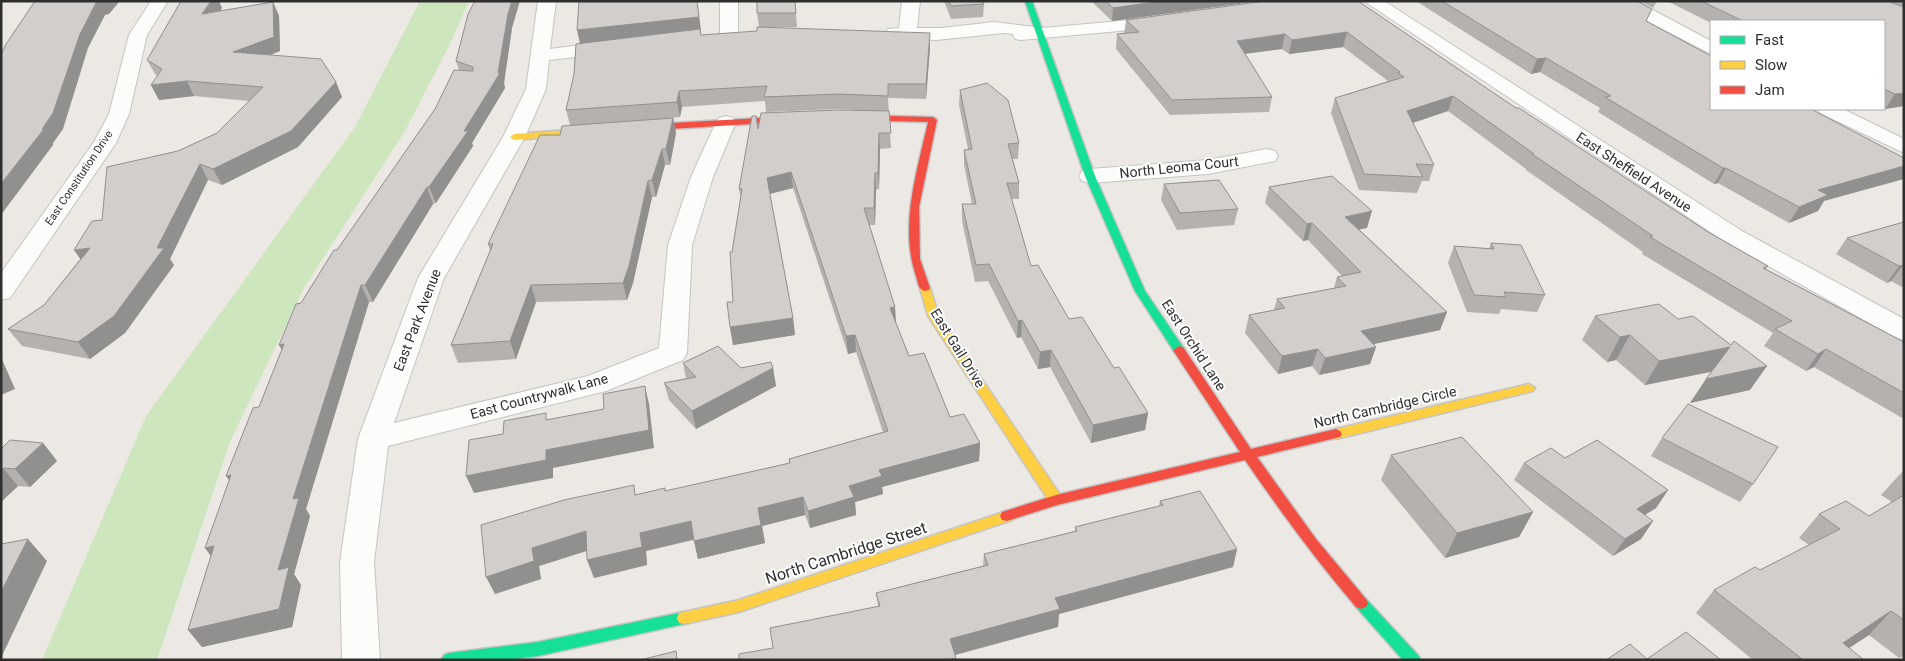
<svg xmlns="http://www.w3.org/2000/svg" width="1905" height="661" font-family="Roboto,sans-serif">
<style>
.green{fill:#cee6be}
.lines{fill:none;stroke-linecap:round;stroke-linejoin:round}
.street-casing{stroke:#c5c4c5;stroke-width:2}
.fast-casing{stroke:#c5c4c5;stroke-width:3}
.slow-casing{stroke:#c5c4c5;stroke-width:3}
.jam-casing{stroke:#c5c4c5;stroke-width:3}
.street{fill:#fcfcfb;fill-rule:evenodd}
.fast{fill:#16e098;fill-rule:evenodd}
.slow{fill:#ffcf43;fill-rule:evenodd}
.jam{fill:#f24e42;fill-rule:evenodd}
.wall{fill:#b4b1af}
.shaded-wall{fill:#92908e}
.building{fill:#d1cecb;stroke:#92908e}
.labels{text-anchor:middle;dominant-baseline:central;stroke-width:4;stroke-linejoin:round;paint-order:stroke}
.far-street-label{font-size:11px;fill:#2e2e2e;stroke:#fff}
.street-label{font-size:14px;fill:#2e2e2e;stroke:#fff}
.near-street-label{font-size:16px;fill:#2e2e2e;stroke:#fff}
</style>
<rect width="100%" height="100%" fill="#ece8e4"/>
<path class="green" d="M420,1h49l-19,43 -45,87 -101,157 -75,156 -72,216h-115l104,-244 209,-289z"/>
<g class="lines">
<g class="street-casing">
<path id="street" d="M151,1h17l-21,34 -18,79 -13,29 -106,155 -9,2v-27l93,-131 15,-28 20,-79z
M538,1h18l-6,48 61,-8 7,2 2,4 -2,4 -7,2 -62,7 -3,29 -21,48 -81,141 -50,145 194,-47 71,-28 9,-103 23,-68 25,-55 3,-4 7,-2 7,2 3,4 -23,55 -21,68 -5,108 -4,7 -77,31 -218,55 -14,116 6,98h-38l-2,-98 18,-123 60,-161 85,-141 23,-48z
M720,1h18v34l-3,4h-12l-3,-4z
M902,1h18l-3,27h25l52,-6 49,6 120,-11 6,1 3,4 -3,4 -6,1 -142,13 -6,-1 -2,-5 -9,-1 -68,7 -48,-3 -3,-4 3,-4 11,-1z
M1364,1h20l358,230 162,88v21l-10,-3 -170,-96z
M1614,1h22l75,40v13l-95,-49z
M1817,109h26l61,30v14l-84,-40z
M1267,149l8,2 3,5 -3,5 -67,13 -118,9 -8,-2 -3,-5 3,-5 8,-2 118,-9z"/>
</g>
<g class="fast-casing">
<path id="fast" d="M1025,1h7l63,175 50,115 40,59 -2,3h-8l-40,-62 -50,-115z
M1361,597l5,2 52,56 3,5h-18l-47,-53 -2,-4 2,-4z
M684,612l5,1 2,5 -2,5 -5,1 -146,32 -32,4h-65l3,-5 5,-2 89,-11z"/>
</g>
<g class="slow-casing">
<path id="slow" d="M597,128l3,1v4l-86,7 -4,-3 4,-3z
M925,285l5,3 9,28 122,180 2,4 -2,4 -5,1 -5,-1 -123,-188 -8,-28z
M1529,384l6,4 -2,3 -197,48 -4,-2 -2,-3 2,-3 4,-2z
M1007,511l5,1 2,4 -2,4 -273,92 -55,12 -5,-1 -2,-5 2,-5 5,-1 55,-12z"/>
</g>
<g class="jam-casing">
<path id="jam" d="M852,115l81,2 4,3 -18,87 1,52 10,29 -1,2 -4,1c-7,-1 -7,-9 -9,-15 -17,-50 1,-104 12,-154l-79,-2 -1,-2z
M796,116l3,1v4l-162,10 -4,-3 4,-3z
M1179,346l4,1 68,102 85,-20 4,2 2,3 -2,3 -83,20 59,82 50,60 2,4 -2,4 -5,2 -5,-2c-40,-47 -76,-96 -111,-147l-188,45 -50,16 -5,-1 -2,-4 2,-4 54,-17 184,-43 -67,-102z"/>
</g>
<use href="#street" class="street"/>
<use href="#fast" class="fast"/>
<use href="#slow" class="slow"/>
<use href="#jam" class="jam"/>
</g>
<path class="wall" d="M795,1l2,26h-38l-2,-14z
M944,1h39l1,3 -1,13 -32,2z
M1091,1h168l-147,20z
M1358,1l158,107 192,124 60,34 -2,3 138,73v77l-90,-52 -8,4 -42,-25 9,-13 -131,-79 1,-2 -117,-82v-1l-78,-58 -35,12 21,42 -5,16h-7l-5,12 -58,-3 -28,-77 4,-15 53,-17 -45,-34 -54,7 -7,-5 -37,5 27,43 -3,15 -99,3 -54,-66 1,-15h7l2,-14z
M1416,1h221l10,21 177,179 -6,10 -29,12 -71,-40 -4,1 -116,-72 2,-4 -60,-36 -9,2z
M1640,1h17l-4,7z
M1667,1h237v105l-19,3 -1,-1v-87h-173v2z
M273,2l6,14 1,35 -11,4 73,42 -44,50 -76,38 -14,-5 -38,79 4,6 -49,68 -35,26 -68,-13 -14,-17 36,-24 36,-46 22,-39 76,-69 39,-18 33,-32 -56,-5 -35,4 -8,-15 7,-9 -3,-2 -8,-14 75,-52 -2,3z
M512,28l-8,55 1,5 -33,55 1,3 -37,57 -3,1 -60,98h-4l-63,207 4,7 -16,58 7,11 -9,42 -90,20 -14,-17 23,-74 -6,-8 54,-141 42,-104 36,-53 98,-141 24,-39 -3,-9z
M701,30v5l229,12 -4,52 -38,-1 3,50 -11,1 -1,40 -3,1 -1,35h-6l26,82 1,16 13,33 41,61 30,26 -1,18 -97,26 1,7 -28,8 1,13 -46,13 -5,-13 -43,11 3,17 -67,16 -4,-19 -48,11 1,14 -53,13 -7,-27 -48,15 2,13 -46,15 142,-100 29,-3 123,-28v-4l94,-27 -27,-80 -8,2 -55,-166 -23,6 23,124 2,17 -62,10 -3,-18 3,-25 -1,-50 9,-53 -2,-10 19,-60 116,-18 -35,-2 -73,3 -1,-11 -83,6 -2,10 -12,1h5l3,15 -6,32h-5l-9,32h-4l-19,86 -6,17 -91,2 -20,57 -58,4 -7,-18 39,-94 -2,-7 72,-109 10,-10 -4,-15 8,-36 2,-30z
M960,90l59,53 -1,16h-5l6,24v16h-8l20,67 38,53 45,49 34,45 -3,17 -54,13 -41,-76 -12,2 -17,-32 -4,1 -29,-57 -13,1 -13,-61v-17h10l-8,-39v-15l4,-1 -9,-44z
M1164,184l74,25 -4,16 -57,5 -16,-30z
M1269,187l98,41 -8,1 88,83 -7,18 -66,14 2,3 -6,17 -51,11 -7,-9 -34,8 -33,-41 4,-18 25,-5 3,-11 57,-11 3,-11 5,-1 -34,-36 -5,1 -38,-38z
M1904,222v66l-13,-7 -4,2 -51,-29 11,-16z
M1491,243l54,52 -8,17 -36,-3 -2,5 -32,-2 -19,-49 6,-17 35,3z
M1595,316l155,74 -60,13 21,-31 -66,13 -29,-25 -9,2 -25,-22z
M683,363l58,5h32l3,18 -80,43 -27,-29 -5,-17 22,-5z
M1662,438l91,46 -13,18 -89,-46z
M43,443l14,18 -27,26 -12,-1 -17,16v-53z
M1391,455l142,57 -14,25 -74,21 -64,-78z
M1565,458l103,32 -12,18 -11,7 8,6 -12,18 -28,17 -99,-76 10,-17z
M1904,470v186l-5,2 -30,-23 -21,13 16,12h-111l-57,-47 18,-23 46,-20 49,-25 -10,-7 20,-24 50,2 23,-14 -11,-7 21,-23z
M1160,501l77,48 -4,18 -174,47 -1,13 -102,28 -183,-7 105,-42 -2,-13 107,-27 1,-12 91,-23v-4l84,-21z"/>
<path class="shaded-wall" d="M97,1h23l-11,13 -4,1 -17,33 -25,81 -10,14v2l-52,70v-31l41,-55 38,-95z
M211,1h8l3,7 -13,20 -7,-14z
M512,1h8l-8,27 -8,55 1,5 -33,55 1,3 -37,57 -7,-16 69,-114 10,-59z
M697,1l4,29 -121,14 -3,-14z
M1161,1h98l-147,20 1,-13z
M273,2l6,14 1,35 -40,16 -7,-15z
M1347,32l-4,15 -54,7 3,-14z
M930,33v14l-4,52v-15z
M1285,34l-3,15 -47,6 2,-14z
M1546,58l-6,14 -9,2 6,-15z
M187,81l7,15 -35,4 -8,-15z
M336,82l6,15 -44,50 -76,38 -9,-16z
M679,91l3,16 -2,10 -3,-15z
M1904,93v13l-19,3 10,-15z
M1453,96l-5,15 -45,15 4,-15z
M673,118l3,15 -6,32 -4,-16z
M879,133l1,16 -1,40 -1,-16z
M662,149l3,16 -9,32 -4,-17z
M200,164l8,16 -38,79 4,6 -49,68 -35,26 -12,-17 79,-94z
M1904,166v13l-80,22 -6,10 -29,12 10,-16 19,-17z
M1723,168h3l-8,15 -4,1z
M791,172l2,16 -24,6 -2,-16z
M875,173l1,17 -1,35 -1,-17z
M648,181l4,16 -19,86 -6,17 -4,-17z
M427,187l6,17 -60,98 -8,-17z
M1372,211l-5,17 -26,5 4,-16z
M1312,223l-4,17 -5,1 4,-17z
M90,248l-4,19 -12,-17z
M1903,265l-12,16 -4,2 12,-17z
M361,285l8,17 -63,207 4,7 -16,58 7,11 -9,42 -90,20 -14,-17 90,-60 15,-71z
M531,285l5,17 -20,57 -6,-18z
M895,307l1,17 -6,-16z
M1447,312l-7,18 -85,18 6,-17z
M793,318l2,17 -62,10 -3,-18z
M1022,320l-1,17 -4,1 1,-17z
M855,335l1,17 -8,2 -2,-18z
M1630,335l-14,25 -9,2 13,-25z
M284,344l5,18 -10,-17z
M1376,347l-6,17 -51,11 6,-17z
M1730,347l-16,24 -69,14 14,-24z
M1318,349l-6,17 -34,8 4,-18z
M1826,349l-12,18 -8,4 12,-17z
M1051,350l-1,17 -12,2 2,-17z
M1,357l14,32 -14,6z
M1767,366l-17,24 -60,13 16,-24z
M773,368l3,18 -80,43 -4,-18z
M645,386l4,18 5,44 -101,20v10l-79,15 -8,-17 80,-26z
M1148,413l-3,17 -54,13 2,-18z
M43,443l14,18 -27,26 -15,-18z
M980,443l-1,18 -97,26 1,7 -28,8 1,13 -46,13 -2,-17 41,-25 30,-16z
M3,468l15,18 -17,16v-32z
M231,475l7,18 -12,-17z
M1668,490l-12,18 -31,19 12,-18z
M803,497l2,18 -43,11 3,17 -67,16 -4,-18 64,-33z
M1533,512l-14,25 -74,21 12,-25z
M691,521l4,18 -49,12 1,14 -53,13 -7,-18 53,-27z
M1653,521l-12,18 -28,17 12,-17z
M586,531l6,18 -53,17 2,13 -46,15 -9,-17 46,-29z
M28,539l19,22 -46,97 2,2h-2v-68z
M214,546l4,19 -13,-17z
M1237,549l-4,18 -174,47 -1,13 -108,29v-17l105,-41z
M1891,611l-22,24 -38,25 12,-17z"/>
<path class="building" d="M35,1h62l-17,33 -27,79 -11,16h2l-43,55v-129l5,-11z
M181,1h30l-9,13 71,-12 1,35 -41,15 88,7 15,23 -45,49 -78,38 -13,-5 -43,84h7l-50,68 -36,26 -70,-13 36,-24 46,-57 -16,2 18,-29 10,-1 5,-53 71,-16 39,-18 46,-46 -76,-6 -36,4 11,-16 -15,-9z
M475,1h37l-4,13 -10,59h2l-36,58h4l-39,56h-2l-62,98h-4l-68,214 6,-1 -21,72 11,-3 -10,42 -91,21 26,-84 -9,2 26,-73 -5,1 27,-68 6,-1 25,-63 -5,1 17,-41 5,-1 33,-53h3l98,-141 19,-39 19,1v-4l-17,-6 12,-47z
M579,1h118l2,16 -122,13z
M757,1h38l1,12h-39z
M949,1h34l1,3 -33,2z
M1106,1h55l-48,7z
M1265,1h93l158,107h3l189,124 60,34 -5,2 141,74v51l-78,-44 -8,5 -43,-25 17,-8 -142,-84 3,-1 -121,-82h2l-81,-58 -46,15 27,54 -18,-1 7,13 -59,-3 -29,-76 69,-21 -6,-4 2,-1 -53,-40 -55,8 -7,-6 -48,7 35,56 -100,3 -55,-66 22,-2 -13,-12z
M1442,1h195l15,8 -6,12 65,35v53h100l93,49v8l-86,24 10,5 -29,12 -73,-39h-3l-118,-71 6,-1 -65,-38 -9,1z
M1701,1h186l17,6v86l-9,1 -11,-5v-68h-141z
M757,27l173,6 -4,51h-38v12l-50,-2 -74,3 3,-11 -88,5 -2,11 -111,8 8,-36 2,-30 107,-13 17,-2 1,6 56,-4z
M987,83l21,17 11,43 -11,1 11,39h-12l24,83 7,-1 31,54 13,-2 32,51 5,-1 29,46 -55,12 -42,-75 -11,2 -18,-32 -4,1 -29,-57 -13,1 -14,-61h14l-12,-54 8,-1 -12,-59z
M838,110l51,1 2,22h-12l-1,40h-3l-1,35h-10l31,99 -5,1 19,48 15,-3 26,64 14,-3 16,29 -101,27 3,6 -33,10 5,11 -46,14 -5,-14 -45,11 3,17 -67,16 -3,-20 -51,12 2,14 -55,13 -1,-29 -54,17 2,13 -48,16 -5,-52 83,-25 70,-15 1,10 30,-7v3l125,-28 -1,-4 99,-28 -33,-96 -9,1 -55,-164 -24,6 26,140 -63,9 -3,-25h6l-3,-50h2l10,-63h-3l13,-73h4l2,13 3,-16z
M673,118l-7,31h-4l-10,31 -4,1 -19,85 -6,17 -92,2 -21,56 -59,4 42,-101h-5l52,-109h20l2,-9z
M1332,176l40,35 -27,6 102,95 -86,19 15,16 -51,11 -7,-9 -36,7 -33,-41 36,-7 -8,-9 69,-13 -9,-9 24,-5 -49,-49 -5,1 -38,-37z
M1219,180l19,29 -58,4 -16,-29z
M1904,222v43l-5,1 -52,-28z
M1491,243l30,2 24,50 -41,-3 2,5 -32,-2 -20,-49 40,3z
M1659,304l19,15 15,-3 38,29 3,-4 33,25 -61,13 24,-32 -71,14 -29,-26 -10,2 -25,-21z
M718,346l23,22 30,-6 2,6 -81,43 -28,-28 32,-6 -13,-14z
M645,386l4,44 -103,20v10l-80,16 3,-36 34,-6 1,-13 42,-8v7l58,-11 -1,-15z
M1688,404l90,43 -25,37 -91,-46z
M1462,437l71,75 -76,21 -66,-78z
M10,440l33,3 -28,26 -12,-1 -2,2v-21z
M1597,440l71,50 -31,19 16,12 -28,18 -101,-76 27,-15 14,10z
M1200,491l37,58 -182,49 5,11 -110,30 6,19 -8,2h-209v-6l34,-6 -3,-20 110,-22 -4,-13 112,-28 -4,-11 93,-23 -2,-4 88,-22 -3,-4z
M1904,495v125l-13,-9 -48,32 21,17h-63l1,-1 -88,-69 41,-23 5,3 80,-41 -21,-15 27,-13 23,15z
M28,539l-27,53v-48z
M1686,632l35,28h-115l24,-16 17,15z
M676,651l1,9h-37z"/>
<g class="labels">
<g class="far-street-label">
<text transform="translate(79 178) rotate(-56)">East Constitution Drive</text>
</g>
<g class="street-label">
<text transform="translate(1179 167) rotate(-6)">North Leoma Court</text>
<text transform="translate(1634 172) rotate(33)">East Sheffield Avenue</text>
<text transform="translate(417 320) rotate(-69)">East Park Avenue</text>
<text transform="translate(1194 345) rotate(57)">East Orchid Lane</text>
<text transform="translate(958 348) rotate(58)">East Gail Drive</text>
<text transform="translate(539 396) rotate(-15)">East Countrywalk Lane</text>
<text transform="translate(1385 407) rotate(-13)">North Cambridge Circle</text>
</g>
<g class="near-street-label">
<text transform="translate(846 553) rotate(-18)">North Cambridge Street</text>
</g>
</g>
<rect width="1905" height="661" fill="none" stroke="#2e2e2e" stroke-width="5"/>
<rect x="1710" y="20" width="175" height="90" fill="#ffffff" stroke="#ababab"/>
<rect x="1720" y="36" width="25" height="8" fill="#16e098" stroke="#ababab"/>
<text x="1755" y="45" font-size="15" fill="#2e2e2e">Fast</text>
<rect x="1720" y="61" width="25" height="8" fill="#ffcf43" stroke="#ababab"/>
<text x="1755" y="70" font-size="15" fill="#2e2e2e">Slow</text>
<rect x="1720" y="86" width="25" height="8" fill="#f24e42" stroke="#ababab"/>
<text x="1755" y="95" font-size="15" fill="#2e2e2e">Jam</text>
</svg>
